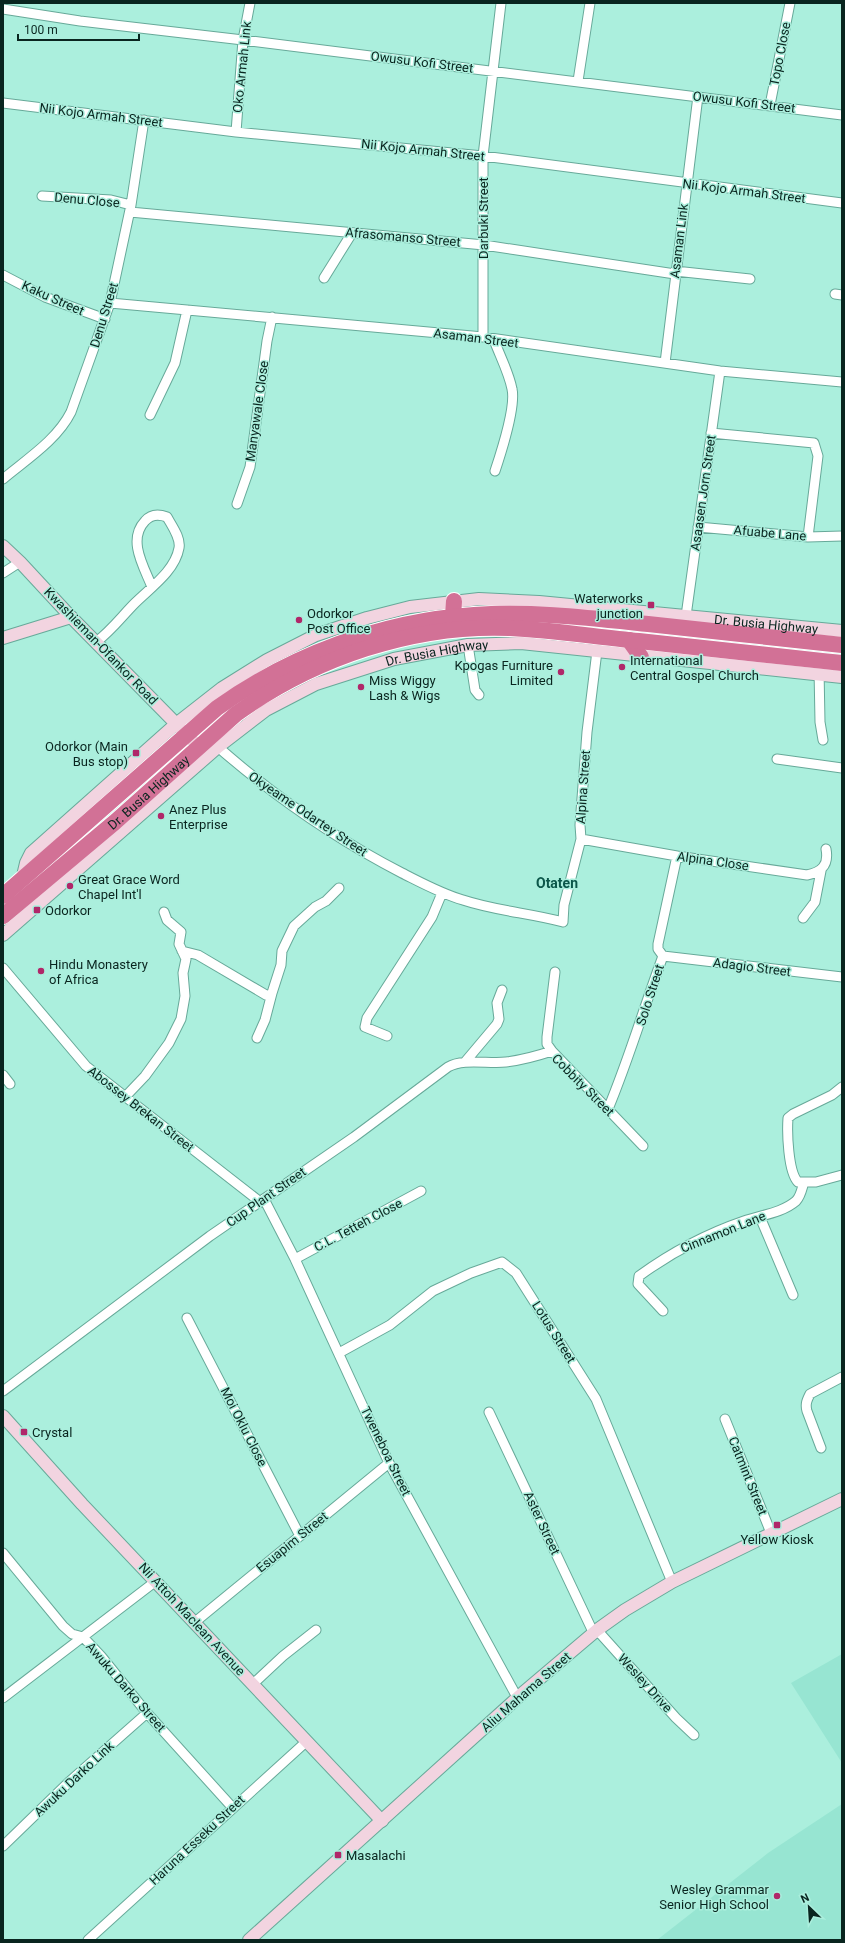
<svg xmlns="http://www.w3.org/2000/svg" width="845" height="1943" font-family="Roboto,sans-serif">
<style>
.built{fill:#97e5d2}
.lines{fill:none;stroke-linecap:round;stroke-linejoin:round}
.street-casing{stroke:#67a999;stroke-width:11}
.secondary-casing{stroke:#67a999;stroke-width:14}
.highway-casing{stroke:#fff;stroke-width:18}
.street{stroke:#fff;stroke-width:9}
.secondary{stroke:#f2d4e0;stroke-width:12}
.highway{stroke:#d27196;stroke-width:16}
.poi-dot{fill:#b02769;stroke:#abefdd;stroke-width:1.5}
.labels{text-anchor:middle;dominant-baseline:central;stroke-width:3;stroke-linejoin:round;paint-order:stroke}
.street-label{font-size:13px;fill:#09251f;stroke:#abefdd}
.poi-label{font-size:13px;fill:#09251f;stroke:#abefdd;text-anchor:start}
.neighbourhood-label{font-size:14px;font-weight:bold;fill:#0c574a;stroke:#abefdd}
</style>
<rect width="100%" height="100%" fill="#abefdd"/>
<path class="built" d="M842,1654v109l-51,-80z
M842,1804v136h-185l111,-87z"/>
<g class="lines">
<g class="street-casing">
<path id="street" d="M3,9l77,12 163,19 599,75
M578,81l12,-78
M3,103l233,29 247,24 359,47
M770,105l20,-102
M236,132l7,-92 7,-37
M42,196l69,4 20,5
M130,212l354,33 191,29
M675,271l75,8
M3,275l42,22 60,22
M324,278l28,-45
M835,294l7,1
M110,303l373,34 237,34 122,11
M483,337v-181l18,-153
M494,340c6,16 15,33 18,49 4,18 -11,64 -17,82
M665,363l33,-267
M150,415l25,-52 12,-53
M711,433l103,10 4,13 -10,81
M3,479c24,-20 54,-39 68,-67l39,-109 21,-98 13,-85
M237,504l13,-37 17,-126 5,-24
M698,527l110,10 34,-1
M3,573l17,-11
M686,616l34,-245
M96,642c15,-11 26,-26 39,-39 15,-15 40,-32 44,-55 2,-10 -7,-22 -12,-31 -8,-3 -16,-3 -22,4 -18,19 -1,46 7,66
M468,645l7,45 4,5
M819,669l1,53 3,18
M218,747c56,49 118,92 184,126 20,10 40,21 61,27 33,11 67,13 100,22l1,-17 17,-66 -1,-14 7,-93 10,-81
M777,759l65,9
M581,839l96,17 130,19c15,-3 22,-10 19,-26
M803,918l12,-16 6,-31
M182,951l16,4 68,40h3l3,-2 9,-28 1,-14 12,-25 21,-19 11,-6 13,-13
M663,956l179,21
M663,956l-5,-7v-5l19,-88
M3,968l83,98 173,135
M555,972l-8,65v7l5,7 91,95
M387,1036l-22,-9 2,-9 65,-101 10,-24
M257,1038l8,-18 7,-27
M465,1062l32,-38 2,-5 -2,-16 5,-13
M3,1075l7,9
M842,1087l-10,8 -39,19 -5,4c-1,14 0,54 10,64h18l26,-7
M125,1097l20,-21 24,-33 12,-24 4,-23 -2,-23 3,-14 -7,-15 2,-12 -14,-12 -3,-8
M608,1109c21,-50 36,-102 55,-153
M264,1199l31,60 94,204 129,236
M760,1217l33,78
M295,1259l126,-68
M663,1311l-25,-27 1,-8c33,-24 67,-42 105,-55 17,-6 38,-8 52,-20 5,-5 6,-13 8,-19
M187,1318l113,218
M339,1353l51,-28 43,-34 38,-18 31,-11 14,11 80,126 76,183
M3,1391l207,-155 144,-99 94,-70c15,-9 40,-3 58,-5 16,-2 31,-6 46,-11
M489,1412l105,222
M725,1419l46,114
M821,1448l-14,-37c-2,-7 0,-11 3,-17l32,-17
M3,1553l60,73 9,8 11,3 18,19 46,57 85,94
M195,1622l194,-159
M597,1630l79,88 18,17
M253,1684l30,-28 33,-26
M3,1698l153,-117
M3,1846l67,-65 77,-68
M88,1940l219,-199"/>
</g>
<g class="secondary-casing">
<g id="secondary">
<path d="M3,546l17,16 51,55 128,130"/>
<path d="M3,638l68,-21"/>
<path id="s1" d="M22,880l4,-17 5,-10 145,-129 46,-36 45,-28 49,-25 51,-17 43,-11 69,-8 60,3 303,29"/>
<path id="s2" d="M3,935l215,-188 48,-37 50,-26 78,-25 74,-14 53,-2 321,34"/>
<path d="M3,1416l79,88 300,317"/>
<path d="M249,1940l276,-249 72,-61 28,-20 47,-28 170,-83"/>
</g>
</g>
<g class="highway-casing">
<g id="highway">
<path d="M453,617l1,-16"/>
<path d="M629,640l12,17"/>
<path d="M3,896l214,-188c74,-53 166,-87 257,-93 58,-4 116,3 174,9 65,7 129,14 194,21"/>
<path id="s3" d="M3,916l112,-94 121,-108c78,-56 177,-90 274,-86 43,2 86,9 129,13 67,7 135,15 203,22"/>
</g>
</g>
<use href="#street" class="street"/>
<use href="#secondary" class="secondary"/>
<use href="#highway" class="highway"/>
</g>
<g class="poi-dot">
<rect x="647" y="601" width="8" height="8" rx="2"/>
<circle cx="299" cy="620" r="4"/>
<circle cx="622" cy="667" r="4"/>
<circle cx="561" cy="672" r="4"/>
<circle cx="361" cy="687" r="4"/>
<rect x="132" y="749" width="8" height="8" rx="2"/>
<circle cx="161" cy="816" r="4"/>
<circle cx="70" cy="886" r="4"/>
<rect x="33" y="906" width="8" height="8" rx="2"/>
<circle cx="41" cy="971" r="4"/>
<rect x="20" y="1428" width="8" height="8" rx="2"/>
<rect x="773" y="1521" width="8" height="8" rx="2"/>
<rect x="334" y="1851" width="8" height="8" rx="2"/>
<circle cx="777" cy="1896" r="4"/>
</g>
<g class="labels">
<g class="street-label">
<text transform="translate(780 54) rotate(-79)">Topo Close</text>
<text transform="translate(422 62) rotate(7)">Owusu Kofi Street</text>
<text transform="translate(242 67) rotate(-84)">Oko Armah Link</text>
<text transform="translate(744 102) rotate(7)">Owusu Kofi Street</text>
<text transform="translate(101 115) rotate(7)">Nii Kojo Armah Street</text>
<text transform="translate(423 150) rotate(6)">Nii Kojo Armah Street</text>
<text transform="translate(744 191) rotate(7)">Nii Kojo Armah Street</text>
<text transform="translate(87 200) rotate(5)">Denu Close</text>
<text transform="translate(483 218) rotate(-90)">Darbuki Street</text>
<text transform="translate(403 237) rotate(5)">Afrasomanso Street</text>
<text transform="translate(679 241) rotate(-83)">Asaman Link</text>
<text transform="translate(53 298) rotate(24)">Kaku Street</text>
<text transform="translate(104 315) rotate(-73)">Denu Street</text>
<text transform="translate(476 338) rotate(7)">Asaman Street</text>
<text transform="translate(257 411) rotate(-82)">Manyawale Close</text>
<text transform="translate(703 493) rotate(-82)">Asaasen Jorn Street</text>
<text transform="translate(770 533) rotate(5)">Afuabe Lane</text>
<text stroke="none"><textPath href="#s1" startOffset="845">Dr. Busia Highway</textPath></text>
<text transform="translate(101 646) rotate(46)">Kwashieman-Ofankor Road</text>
<text stroke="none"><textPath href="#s2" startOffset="528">Dr. Busia Highway</textPath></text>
<text transform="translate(583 787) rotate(-86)">Alpina Street</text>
<text stroke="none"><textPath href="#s3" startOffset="191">Dr. Busia Highway</textPath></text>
<text transform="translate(308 814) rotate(34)">Okyeame Odartey Street</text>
<text transform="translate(713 861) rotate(8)">Alpina Close</text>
<text transform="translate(752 967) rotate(7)">Adagio Street</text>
<text transform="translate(650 995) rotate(-72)">Solo Street</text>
<text transform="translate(583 1085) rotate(45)">Cobbity Street</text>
<text transform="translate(141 1109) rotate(38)">Abossey Brekan Street</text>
<text transform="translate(266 1197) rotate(-35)">Cup Plant Street</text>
<text transform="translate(358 1225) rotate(-28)">C.L. Tetteh Close</text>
<text transform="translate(723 1232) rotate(-22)">Cinnamon Lane</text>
<text transform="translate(554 1332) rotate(58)">Lotus Street</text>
<text transform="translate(244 1427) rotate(63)">Moi Oklu Close</text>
<text transform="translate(386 1451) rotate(64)">Tweneboa Street</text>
<text transform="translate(748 1476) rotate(68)">Catmint Street</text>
<text transform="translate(542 1523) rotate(65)">Aster Street</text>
<text transform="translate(292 1542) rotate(-39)">Esuapim Street</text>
<text transform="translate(192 1619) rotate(47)">Nii Attoh Maclean Avenue</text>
<text transform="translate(645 1683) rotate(48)">Wesley Drive</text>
<text transform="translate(126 1687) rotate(49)">Awuku Darko Street</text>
<text transform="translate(526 1692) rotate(-41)">Aliu Mahama Street</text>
<text transform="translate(74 1779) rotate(-43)">Awuku Darko Link</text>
<text transform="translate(197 1840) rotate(-43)">Haruna Esseku Street</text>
</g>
<g class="poi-label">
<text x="643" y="598" text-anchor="end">Waterworks<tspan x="643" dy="15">junction</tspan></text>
<text x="307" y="613">Odorkor<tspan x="307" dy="15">Post Office</tspan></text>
<text x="630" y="660">International<tspan x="630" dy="15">Central Gospel Church</tspan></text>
<text x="553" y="665" text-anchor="end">Kpogas Furniture<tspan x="553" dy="15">Limited</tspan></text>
<text x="369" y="680">Miss Wiggy<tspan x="369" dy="15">Lash &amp; Wigs</tspan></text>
<text x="128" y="746" text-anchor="end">Odorkor (Main<tspan x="128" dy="15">Bus stop)</tspan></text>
<text x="169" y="809">Anez Plus<tspan x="169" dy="15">Enterprise</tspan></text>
<text x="78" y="879">Great Grace Word<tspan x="78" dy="15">Chapel Int'l</tspan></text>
<text x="45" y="910">Odorkor</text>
<text x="49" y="964">Hindu Monastery<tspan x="49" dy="15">of Africa</tspan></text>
<text x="32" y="1432">Crystal</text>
<text x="777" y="1539" text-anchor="middle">Yellow Kiosk</text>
<text x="346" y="1855">Masalachi</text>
<text x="769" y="1889" text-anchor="end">Wesley Grammar<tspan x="769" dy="15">Senior High School</tspan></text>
</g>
<g class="neighbourhood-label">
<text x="557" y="883">Otaten</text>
</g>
</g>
<rect width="845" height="1943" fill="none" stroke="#09251f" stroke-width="8"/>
<g transform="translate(809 1907) rotate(335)" stroke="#abefdd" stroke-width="3" paint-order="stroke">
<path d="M0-3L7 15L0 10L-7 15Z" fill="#09251f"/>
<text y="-6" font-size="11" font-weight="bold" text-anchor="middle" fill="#09251f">N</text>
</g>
<path d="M18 34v6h121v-6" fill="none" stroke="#09251f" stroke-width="2"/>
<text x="24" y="34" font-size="12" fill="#09251f" stroke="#abefdd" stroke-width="3" paint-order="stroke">100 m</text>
</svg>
